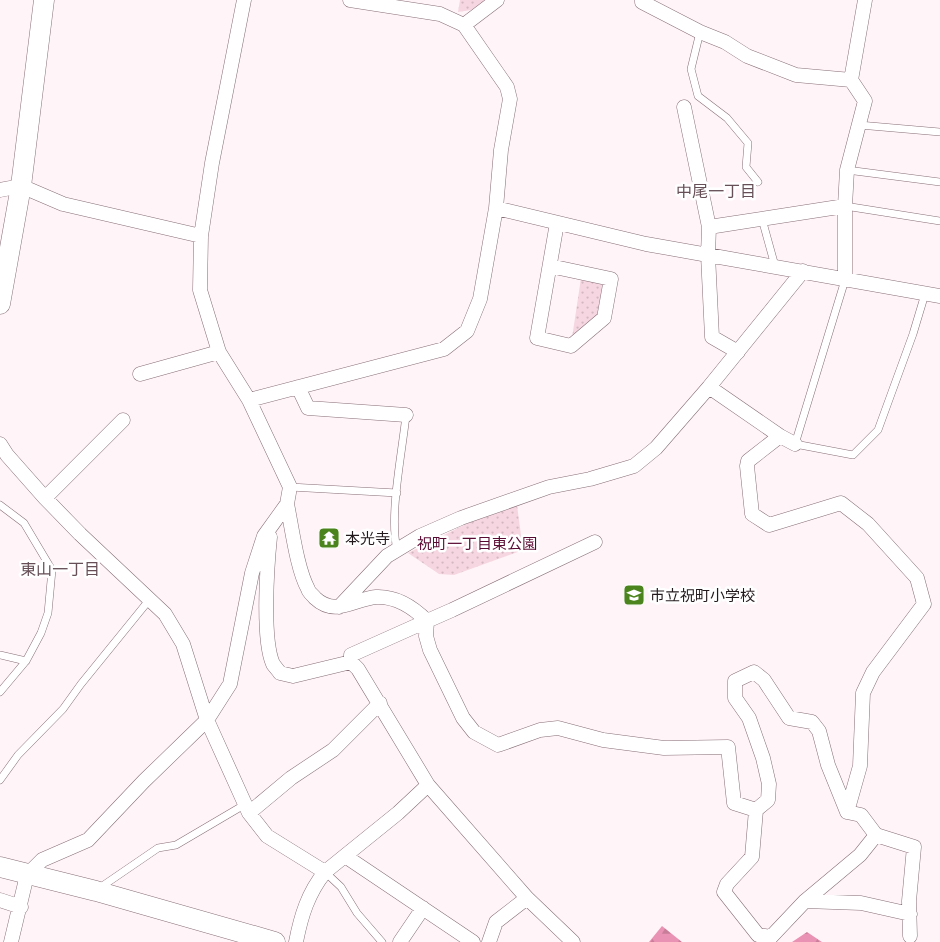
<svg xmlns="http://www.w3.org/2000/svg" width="940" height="942" font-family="Arial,'Noto Sans JP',sans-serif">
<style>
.grass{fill:url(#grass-dots)}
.forest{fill:url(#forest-firs)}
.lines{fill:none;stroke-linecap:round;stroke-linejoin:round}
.lane-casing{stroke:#876f77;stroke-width:8}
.street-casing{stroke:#876f77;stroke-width:15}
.secondary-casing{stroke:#876f77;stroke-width:21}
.lane{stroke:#fff;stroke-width:7}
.street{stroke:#fff;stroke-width:14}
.secondary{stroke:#fff;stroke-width:20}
.labels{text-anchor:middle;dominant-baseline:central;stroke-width:5;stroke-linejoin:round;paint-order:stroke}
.poi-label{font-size:15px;fill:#22191c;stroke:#fff;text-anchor:start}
.park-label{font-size:15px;fill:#590a32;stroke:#fff}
.neighbourhood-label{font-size:16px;fill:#664f57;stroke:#fff}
</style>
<defs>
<pattern id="grass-dots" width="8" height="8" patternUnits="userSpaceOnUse" patternTransform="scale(1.25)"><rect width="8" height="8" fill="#f6d7e1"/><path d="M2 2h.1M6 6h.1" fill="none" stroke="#d3b8c0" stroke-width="1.8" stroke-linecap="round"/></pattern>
<pattern id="forest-firs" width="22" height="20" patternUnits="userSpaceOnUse" patternTransform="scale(1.25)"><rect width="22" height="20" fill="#ea92b3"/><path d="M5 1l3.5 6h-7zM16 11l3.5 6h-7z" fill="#c87d99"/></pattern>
</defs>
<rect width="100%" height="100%" fill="#fff4f7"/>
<path class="grass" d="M460,0h27l-16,10 -13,2z
M581,278l20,5 2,4 -5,30 -26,21z
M517,505l6,45 -69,25 -15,-1 -31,-21 62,-31z"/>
<path class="forest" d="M662,926l20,16h-33z
M807,932l15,10h-30z"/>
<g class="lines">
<g class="lane-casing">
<path id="lane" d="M700,32l-9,37 7,27 29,22 21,25 -2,24 12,15
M859,125l81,7
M847,170l93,12
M845,206l95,15
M762,219l13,47
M845,280l-50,164 58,11 25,-25 35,-96 12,-40
M290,487l107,6
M0,505l24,18 28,47 -4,43 -7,20 -15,28 -26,31
M397,550c-8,-36 5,-96 9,-135
M0,655l26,6
M0,780l18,-25 45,-46 18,-25 69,-85
M325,872l16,15 16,26 25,29
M98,889l60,-41 18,-3 68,-40"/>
</g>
<g class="street-casing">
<path id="street" d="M642,0v2l58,30 25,10 22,14 49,19 55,5
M464,25l33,-25
M684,107l25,120 -1,28 232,41
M0,190l21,-4 42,18 138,32
M496,208l150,36 62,11 4,82 26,15
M709,227l136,-21
M550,266l61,13 -7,39 -33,28 -34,-8 20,-115
M845,280v-74l2,-36 18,-69 -14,-21 14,-80
M140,374l79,-22
M298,387l10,21 98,7
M709,387l71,49 15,8
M249,400l195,-51 23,-18 13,-32 16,-91 5,-58 9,-51 -3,-12 -43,-62 -24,-11 -90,-14
M780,436l-32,25 -1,5 5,48 17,11 72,-22 27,21 49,54 7,26 -51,68 -10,21 -3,73 -13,46
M0,444l7,11 38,43 35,36 85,80 18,30 24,76 42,93 18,23 58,36
M45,498l78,-78
M287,504c5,24 10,65 21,85 1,4 5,6 7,9 20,19 39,1 61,-1 21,-1 37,10 51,24l25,-11 143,-68
M270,537c-3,29 -8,102 3,127 2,3 5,6 7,9l13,3 58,-14 7,7 70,116 99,113 46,44
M339,607l48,-51 33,-20 41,-18 88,-31 41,-8 44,-13 22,-18 53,-61 94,-116
M351,662v-7l76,-34 -1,15 4,14 33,68 11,14 24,13 42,-15 18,-2 45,12 61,8 64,-1 6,56 22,7
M754,672l10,8 25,38 23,4 7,9 9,34 19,47 14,3 15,20 -16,20 -55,46 -34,36 -13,-2 -34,-43 3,-8 25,-27 4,-47 12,-10 1,-16 -6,-26 -14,-40 -14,-20v-17z
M249,813l42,-35 42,-28 47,-47
M876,835l38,12 -5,54 1,35
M345,856l128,86
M0,900l21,7
M805,901l56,2 49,11
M11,942l16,-67 15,-15 46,-20 56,-59 63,-61 23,-36 22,-111 12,-37 23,-32 3,-17 -41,-87 -30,-48 -19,-62 1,-54 11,-73 32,-163
M296,942c5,-26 12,-49 29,-70l73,-59 30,-28
M400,942l23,-34
M489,942l7,-20 31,-24"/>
</g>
<g class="secondary-casing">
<path id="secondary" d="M0,304l21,-118 23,-186
M0,867l96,24 179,51"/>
</g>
<use href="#lane" class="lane"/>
<use href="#street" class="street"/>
<use href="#secondary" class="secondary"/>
</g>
<defs>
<g id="temple-square" transform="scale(1.125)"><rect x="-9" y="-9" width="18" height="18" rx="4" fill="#4b831d" stroke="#fff"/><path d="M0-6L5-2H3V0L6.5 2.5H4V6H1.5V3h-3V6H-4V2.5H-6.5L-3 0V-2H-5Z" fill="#fff"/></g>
<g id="school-square" transform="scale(1.125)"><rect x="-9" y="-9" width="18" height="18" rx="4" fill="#4b831d" stroke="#fff"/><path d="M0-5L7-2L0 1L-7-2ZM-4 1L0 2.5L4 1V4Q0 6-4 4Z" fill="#fff"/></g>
</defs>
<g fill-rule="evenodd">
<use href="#temple-square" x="329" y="538"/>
<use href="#school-square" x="634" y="595"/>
</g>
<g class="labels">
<g class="poi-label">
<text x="345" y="538">本光寺</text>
<text x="650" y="595">市立祝町小学校</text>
</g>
<g class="park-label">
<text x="477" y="543">祝町一丁目東公園</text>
</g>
<g class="neighbourhood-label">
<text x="716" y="191">中尾一丁目</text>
<text x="60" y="569">東山一丁目</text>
</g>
</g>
</svg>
